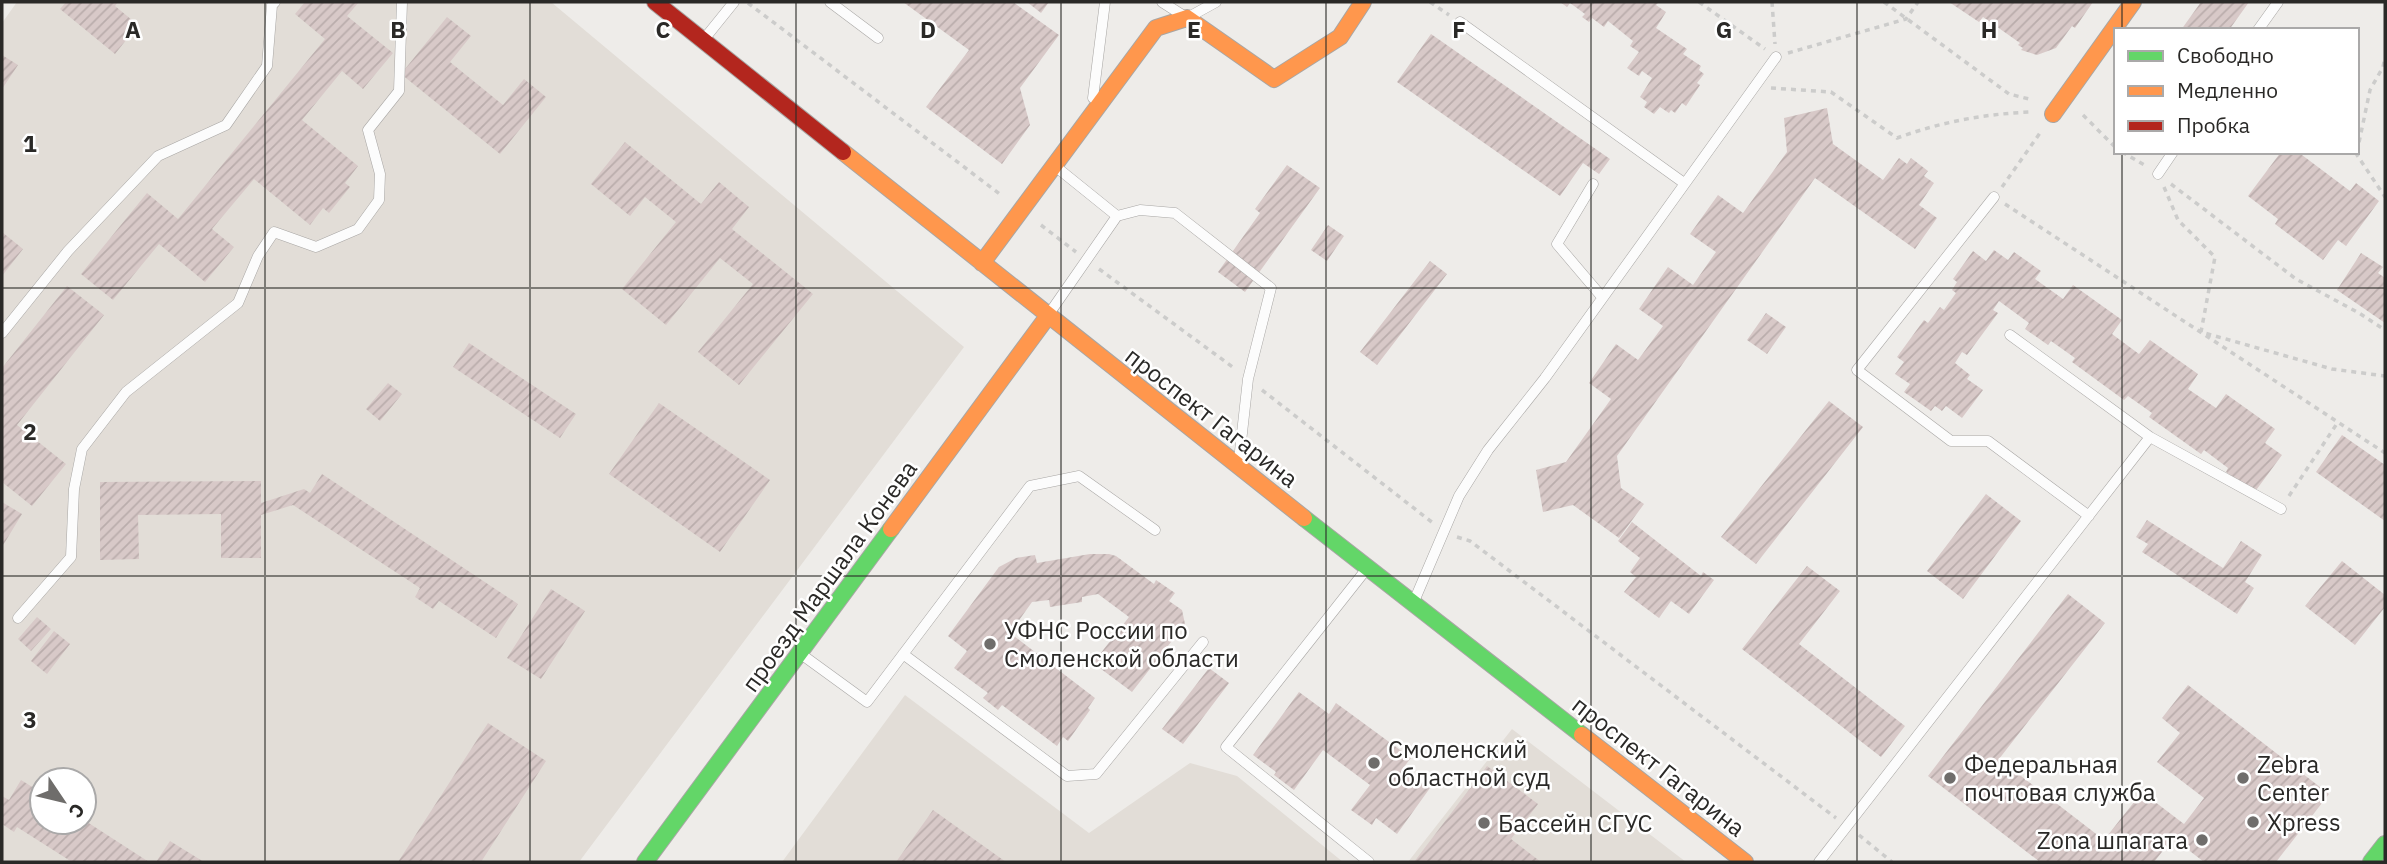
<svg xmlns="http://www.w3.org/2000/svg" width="2387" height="864" font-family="'IBM Plex Sans',sans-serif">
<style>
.built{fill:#e2ddd7;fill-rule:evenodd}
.building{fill:url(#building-hatch)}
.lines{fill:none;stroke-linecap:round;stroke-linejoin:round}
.lane-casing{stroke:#a8a6a4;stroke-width:11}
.fast-casing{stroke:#a8a6a4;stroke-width:18}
.slow-casing{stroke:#a8a6a4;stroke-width:18}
.jam-casing{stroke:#a8a6a4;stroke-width:18}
.path{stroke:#cccccb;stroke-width:3.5;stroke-dasharray:5 5;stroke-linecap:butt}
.lane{stroke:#fcfcfc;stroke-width:10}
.fast{stroke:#63d668;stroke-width:16}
.slow{stroke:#ff974d;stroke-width:16}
.jam{stroke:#b3261e;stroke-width:16}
.grid{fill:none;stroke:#2a2927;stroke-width:2;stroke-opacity:0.55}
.poi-dot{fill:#6f6d6b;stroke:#fff;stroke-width:2.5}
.labels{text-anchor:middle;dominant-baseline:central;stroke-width:5;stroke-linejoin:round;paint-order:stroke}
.street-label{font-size:24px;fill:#2a2927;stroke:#fff}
.poi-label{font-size:24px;fill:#2a2927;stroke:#fff;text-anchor:start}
.grid-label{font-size:23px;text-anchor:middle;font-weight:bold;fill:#2a2927;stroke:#fff;stroke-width:5;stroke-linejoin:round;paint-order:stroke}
</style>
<defs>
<pattern id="building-hatch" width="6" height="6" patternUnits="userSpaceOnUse" patternTransform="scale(1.75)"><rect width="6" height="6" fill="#d8c9c8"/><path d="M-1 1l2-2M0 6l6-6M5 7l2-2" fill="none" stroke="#baadac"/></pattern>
</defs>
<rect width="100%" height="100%" fill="#eeece9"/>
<path class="built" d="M17,2h534l413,345 -385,515h-577v-839zM42,780h42v42h-42z
M905,695l184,138 101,-70 47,13 106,86h-561z
M1512,729l174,133h-278z"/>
<path class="building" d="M66,2h52l-3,4 23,19 -23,29 -55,-45z
M305,2h54l-12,14 46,37 -30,36 -21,-18 -40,49 56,46 -13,17 5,4 -21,26 -6,-5 -13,17 -56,-46 -42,50 22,18 -29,35 -46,-38 -46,56 -32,-26 66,-81 31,26 147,-180 -30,-25z
M903,2h110l46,33 -39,53 10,37 -28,39 -76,-57 43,-57z
M1027,2h22l-8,11z
M1560,2h99l-3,3 10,7 -10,16 31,21 -4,5 18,12 -2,4 5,4 -7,9 3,2 -14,21 -4,-3 -7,10 -4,-3 -2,3 -9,-6 -6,7 -10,-7 3,-5 -7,-5 12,-19 -10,-7 -3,5 -12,-8 12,-16 -9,-6 3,-5 -25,-20 -4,6 -12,-9 -3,4 -7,-5 3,-3 -15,-11 -3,4z
M1949,2h144l-18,26 -3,-2 -16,22 -19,7 -16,-5 2,-2 -5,-3 2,-2 -37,-26 -4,5z
M2201,2h48l-20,28h-48z
M447,17l24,19 -21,26 53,43 21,-26 22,18 -46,57 -99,-80z
M1431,34l179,125 -11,15 -16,-11 -23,33 -163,-114z
M2,55l16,10 -16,24z
M1827,108l6,36 50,36 16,-22 8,6 4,-6 17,13 -4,5 10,7 -15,22 18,13 -22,31 -100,-71 -198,278 4,32 23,16 -25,34 -46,-33 -30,7 -7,-42 30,-8 45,-63 -22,-16 27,-39 22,16 25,-34 -24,-17 29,-42 25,18 23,-33 -26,-18 28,-39 25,18 44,-61 -3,-34z
M625,142l76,62 18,-22 30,25 -17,22 81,65 -74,91 -41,-33 55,-68 -33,-26 -54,67 -44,-36 54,-67 -31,-25 -15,19 -39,-32z
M2281,152h17l52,39 6,-8 23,18 -33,45 -8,-6 -15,20 -48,-36 3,-5 -30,-23z
M1287,165l33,23 -75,104 -27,-20 42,-59 -5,-4z
M1328,225l16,11 -17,25 -16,-11z
M2,232l21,17 -21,27z
M1994,250l14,10 6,-8 27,19 -6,8 28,20 10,-14 49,35 -10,14 27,20 11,-14 48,34 -10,15 28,19 10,-14 49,35 -10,14 17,12 -28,38 -28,-21 2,-4 -24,-18 -3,4 -52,-37 3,-4 -24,-17 -4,4 -52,-38 3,-4 -24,-17 -3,4 -23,-16 4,-6 -30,-22 -6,9 5,3 -31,42 -5,-3 -7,11 15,12 -3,4 16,11 -21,28 -16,-12 -4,5 -7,-5 -4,5 -27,-19 6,-8 -15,-10 9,-12 -7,-5 27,-37 4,3 12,-16 4,3 12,-17 -4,-3 5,-8 -4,-3 20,-28 13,10z
M2361,253l22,14 -5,6 7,5v45l-48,-33z
M1430,261l17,13 -70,91 -17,-13z
M67,286l37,29 -87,110 49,39 -34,42 -30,-24v-114z
M1766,313l20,14 -19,27 -20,-14z
M469,343l107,71 -16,24 -107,-71z
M388,383l14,11 -22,27 -14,-12z
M1829,401l34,26 -107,137 -35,-27z
M659,403l111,77 -50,72 -111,-78z
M2342,435l43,30v56l-69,-49z
M322,474l196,130 -22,34 -57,-37 -6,8 -18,-12 5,-9 -127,-83 -32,10v43h-40v-44l-83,1 1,44 -39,1v-78l161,-1v22l43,-14 6,4z
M1986,494l35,27 -58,78 -36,-28z
M2,502l20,12 -20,33z
M2147,520l76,48 18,-27 21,14 -17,27 9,6 -17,26 -95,-62 6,-8 -12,-7z
M1632,522l69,54 2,-4 11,8 -25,34 -18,-13 -12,17 -35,-26 12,-15 -6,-5 10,-14 -22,-17z
M1090,554h19l7,2 38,28 2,-4 19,13 -6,8 13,9 3,14 -53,68 -39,-29 36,-46 -31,-23 -16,3v5l-32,5 -1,-7 -17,2 -22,31 85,65 -7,10 2,2 -22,31 -5,-4 -6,9 -55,-41 -4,5 -15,-12 5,-5 -34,-25 13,-17 -19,-15 51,-69 17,-9 19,-3 2,8z
M2342,561l43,34v12l-30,38 -50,-39z
M1807,566l33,25 -41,53 106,82 -24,31 -139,-108z
M551,589l34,22 -44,68 -34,-21z
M2068,594l37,29 -106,136 105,81 38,-48 42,32 20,-26 -47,-36 23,-29 -18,-15 26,-33 141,109 -53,68h-72l-31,-24 -19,24h-114l-112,-86z
M37,617l14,12 -20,22 -13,-12z
M54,631l16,13 -23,30 -16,-13z
M1209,668l20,15 -46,61 -21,-15z
M1299,692l30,22 7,-11 75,55 -8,10 27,20 -33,46 -21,-16 -4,7 -21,-15 19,-25 -47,-35 -29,40 -20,-15 2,-3 -23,-17z
M488,723l58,38 -65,101 -14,-2 -69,2z
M1487,766l51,38 -27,35 30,23h-127z
M21,780l21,13v29l42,-2 65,42h-77l-55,-35 -3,5 -12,-8v-28l7,4z
M933,810l73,52h-110z
M170,841l34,21h-48z"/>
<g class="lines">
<g class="lane-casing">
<path id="lane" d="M830,2l48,36
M1162,2l25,16 29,-16
M1460,22l224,161
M2258,30l20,-28
M705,38l29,-36
M1093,98l12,-96
M1055,166l62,50
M2158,174l15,-22
M1593,184l-36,60 45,53
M1994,197l-137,173 94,71h37l101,75
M1051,311l66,-95 23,-6 35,3 96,75 -23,91 -9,81
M2,333l66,-82 90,-95 68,-31 41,-59 5,-61 3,-3
M2150,437l131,72
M1365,571l-139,176 143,115
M1415,599l44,-103 29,-46 57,-72 231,-321
M18,618l53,-61 3,-68 8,-40 44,-57 112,-89 20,-47 16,-24 42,15 42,-18 21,-29 1,-26 -12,-44 31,-39 3,-89
M801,654l66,48 163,-216 49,-10 76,54
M903,654l164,122 29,-2 107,-132
M1819,862l331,-425 -140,-102"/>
</g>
<g class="fast-casing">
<path id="fast" d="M1304,518l278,217
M645,862l246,-333
M2371,862l14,-18"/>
</g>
<g class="slow-casing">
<path id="slow" d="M2053,114l80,-112
M843,152l461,366
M982,263l174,-235 31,-10 87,61 66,-42 23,-35
M891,529l157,-213
M1582,735l163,127"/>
</g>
<g class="jam-casing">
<path id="jam" d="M655,2l188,150"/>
</g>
<path class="path" d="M1430,2l19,13
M1699,2l66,47
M1772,2l3,42
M1884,2l125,92 24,6
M748,3l253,192
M1788,53l118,-34 12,-17
M1771,88l60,4 66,46c44,-16 87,-24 133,-26
M2083,115l33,33
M2122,152l24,14
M2357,152l13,-62 13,-23 2,-10
M2357,152v3l28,42
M2171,184l125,95 63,34 26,17
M2002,187l38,-54
M2164,187l14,33 37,37 -14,75 131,37 53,7
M2005,204l380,249
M1041,225l35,27
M1099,269l135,99
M1262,390l171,133
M2289,496l49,-74
M1457,537l13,4 366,277
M1859,835l33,27"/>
<use href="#lane" class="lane"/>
<use href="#fast" class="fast"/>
<use href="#slow" class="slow"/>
<use href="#jam" class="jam"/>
</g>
<path class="grid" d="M265,2v860M530,2v860M796,2v860M1061,2v860M1326,2v860M1591,2v860M1857,2v860M2122,2v28M2122,152v710M2,288h2383M2,576h2383"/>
<g class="poi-dot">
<circle cx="990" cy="644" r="7"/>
<circle cx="1374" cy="763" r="7"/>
<circle cx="1950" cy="778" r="7"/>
<circle cx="2243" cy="778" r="7"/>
<circle cx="2253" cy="822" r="7"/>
<circle cx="1484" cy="823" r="7"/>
<circle cx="2202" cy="840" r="7"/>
</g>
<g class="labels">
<g class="street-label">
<text transform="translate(1212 417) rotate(38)">проспект Гагарина</text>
<text transform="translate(829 576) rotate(-54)">проезд Маршала Конева</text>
<text transform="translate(1659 766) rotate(38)">проспект Гагарина</text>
</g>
<g class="poi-label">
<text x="1004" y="630">УФНС России по<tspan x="1004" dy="28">Смоленской области</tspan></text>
<text x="1388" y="749">Смоленский<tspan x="1388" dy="28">областной суд</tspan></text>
<text x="1964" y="764">Федеральная<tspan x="1964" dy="28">почтовая служба</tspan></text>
<text x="2257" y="764">Zebra<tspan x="2257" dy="28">Center</tspan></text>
<text x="2267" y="822">Xpress</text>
<text x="1498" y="823">Бассейн СГУС</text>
<text x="2188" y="840" text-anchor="end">Zona шпагата</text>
</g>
</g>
<g class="grid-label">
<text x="133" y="38">A</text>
<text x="398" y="38">B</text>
<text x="663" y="38">C</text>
<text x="928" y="38">D</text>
<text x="1194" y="38">E</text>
<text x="1459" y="38">F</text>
<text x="1724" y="38">G</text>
<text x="1989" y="38">H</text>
<text x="30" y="152">1</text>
<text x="30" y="440">2</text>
<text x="30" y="728">3</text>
</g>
<rect width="2387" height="864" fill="none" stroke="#2a2927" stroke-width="7"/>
<rect x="2114" y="28" width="245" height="126" fill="#ffffff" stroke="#aaa9a9" stroke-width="2"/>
<rect x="2128" y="51" width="35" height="10" fill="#63d668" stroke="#aaa9a9" stroke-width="2"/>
<text x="2177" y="63" font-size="21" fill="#2a2927">Свободно</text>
<rect x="2128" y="86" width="35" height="10" fill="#ff974d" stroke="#aaa9a9" stroke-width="2"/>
<text x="2177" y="98" font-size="21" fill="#2a2927">Медленно</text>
<rect x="2128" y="121" width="35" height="10" fill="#b3261e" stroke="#aaa9a9" stroke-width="2"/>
<text x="2177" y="133" font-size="21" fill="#2a2927">Пробка</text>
<g transform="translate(63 801) rotate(125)"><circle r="33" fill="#ffffff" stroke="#aaa9a9" stroke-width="2"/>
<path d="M0-5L12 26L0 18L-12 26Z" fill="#6f6d6b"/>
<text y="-10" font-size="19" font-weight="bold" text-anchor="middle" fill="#2a2927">С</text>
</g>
</svg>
